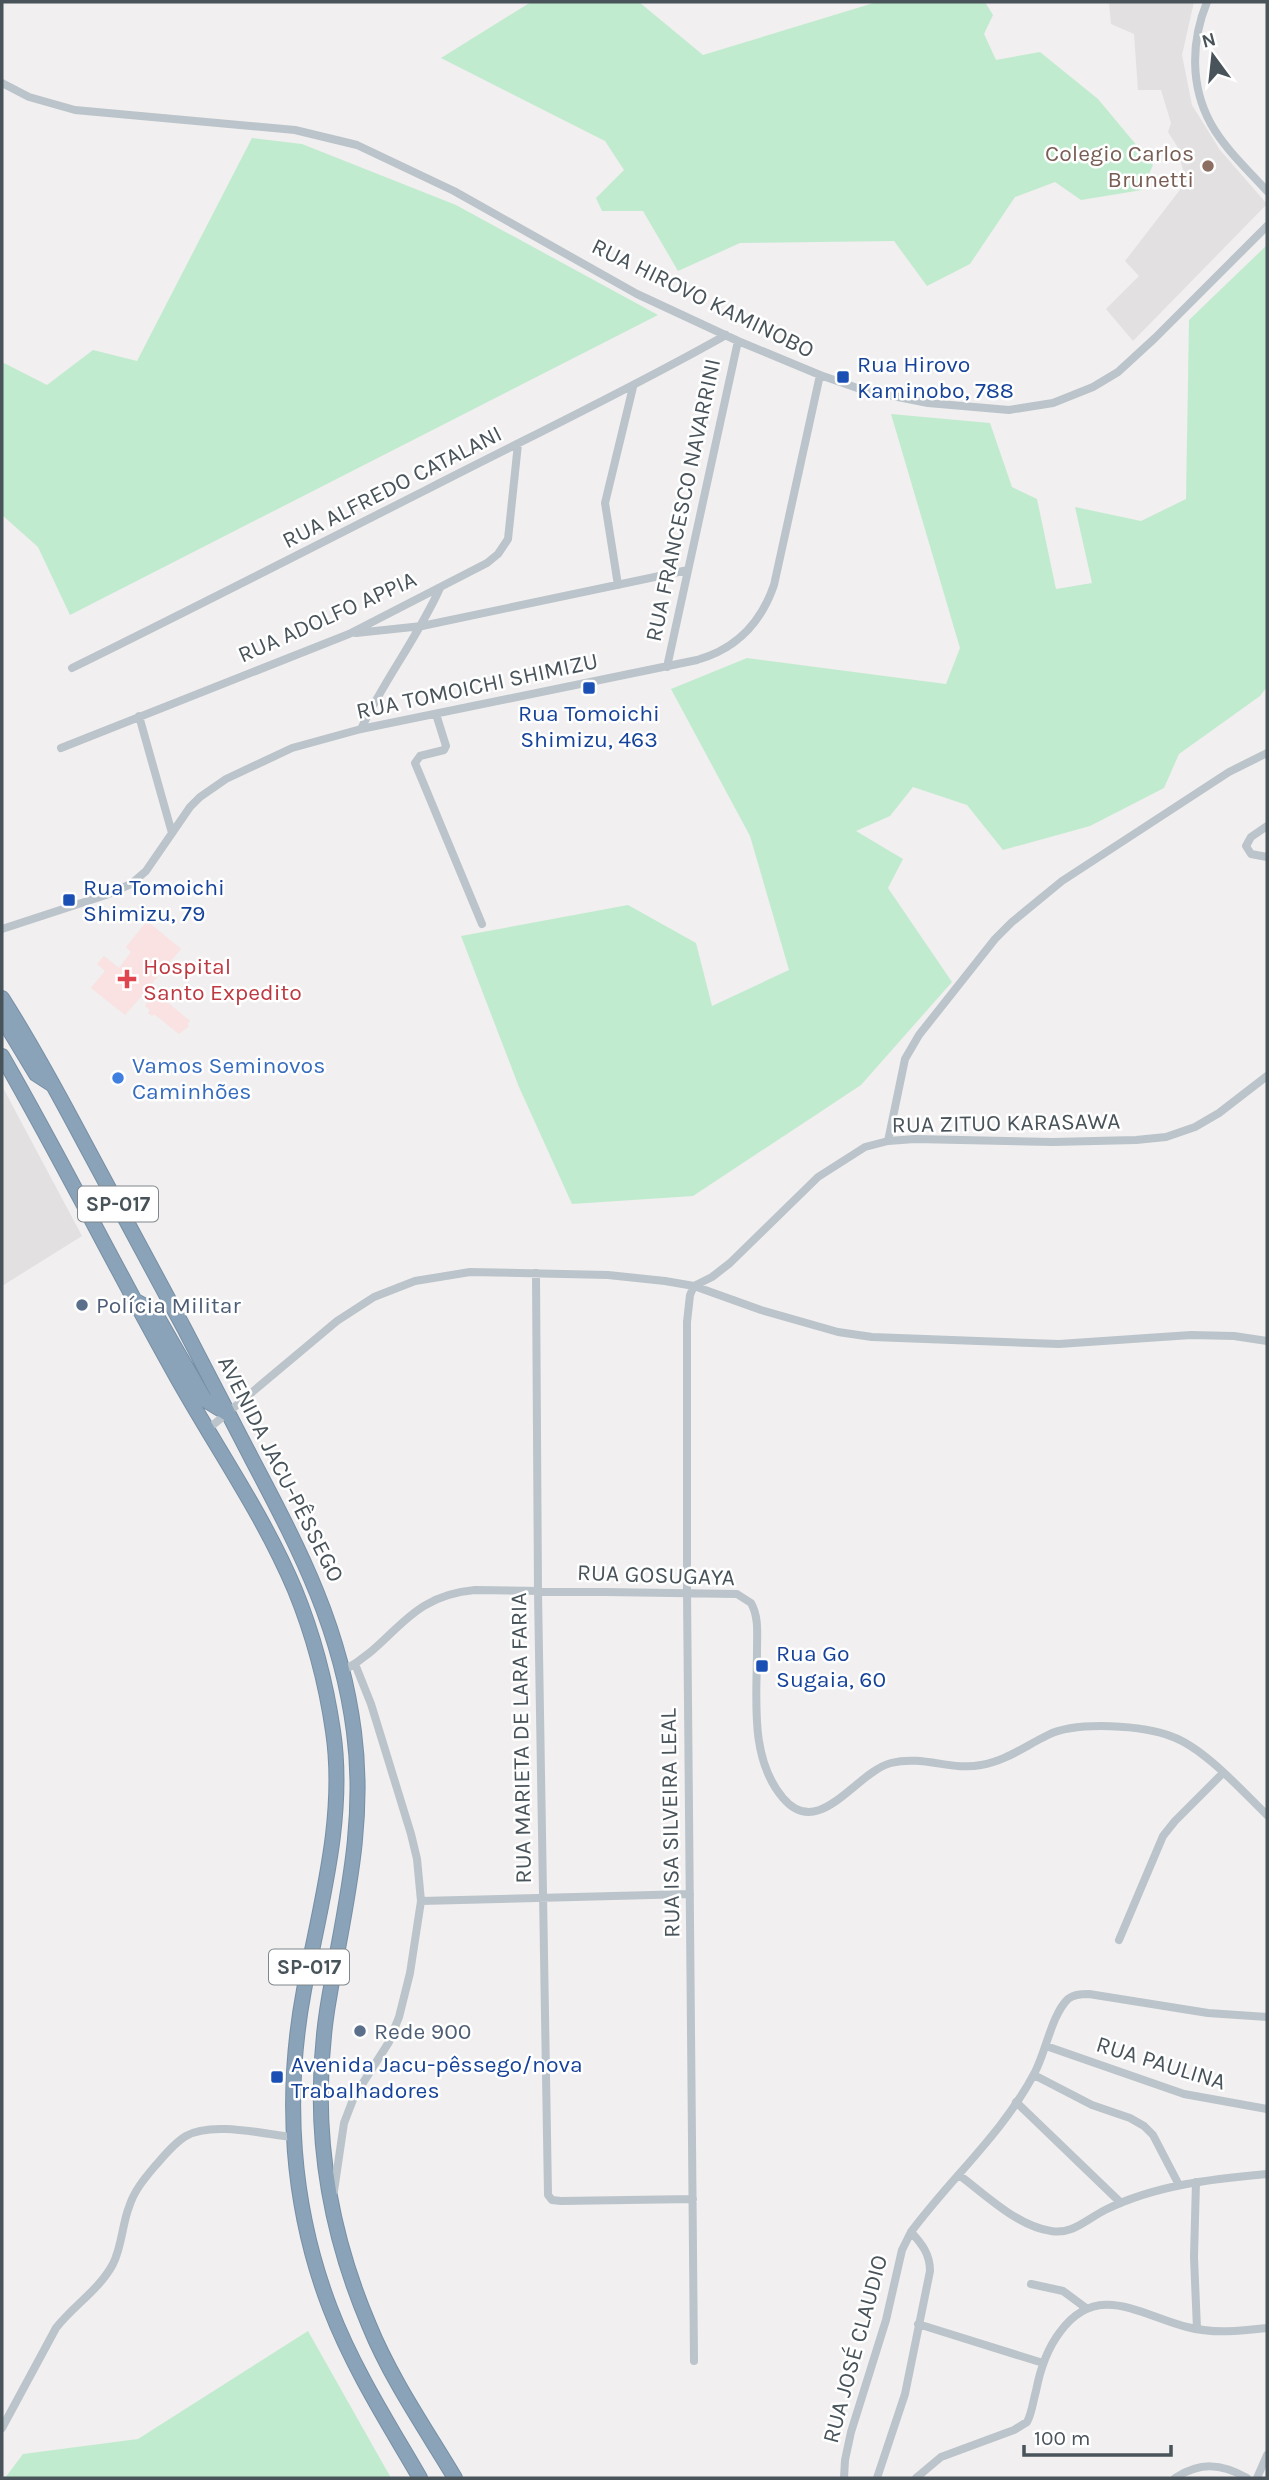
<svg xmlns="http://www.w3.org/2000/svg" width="1269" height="2480" font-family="Karla,sans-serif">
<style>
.education{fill:#e2e0e0}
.medical{fill:#f9e2e1}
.green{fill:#c1ebcf}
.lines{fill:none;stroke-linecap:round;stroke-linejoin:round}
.highway-casing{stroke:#768fa5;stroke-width:16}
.street{stroke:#bbc4ca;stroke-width:8}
.highway{stroke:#8ba3b9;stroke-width:14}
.education-dot{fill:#8d6e63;stroke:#fff;stroke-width:2.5}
.transit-dot{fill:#1a4fb4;stroke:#fff;stroke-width:2.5}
.health-dot{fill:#e0444e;stroke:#fff;stroke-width:2.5}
.shop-dot{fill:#3f7fe0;stroke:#fff;stroke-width:2.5}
.service-dot{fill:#5c6f8a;stroke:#fff;stroke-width:2.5}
.labels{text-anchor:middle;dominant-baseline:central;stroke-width:5;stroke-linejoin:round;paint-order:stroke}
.shield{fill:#fff;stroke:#7f878c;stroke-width:2}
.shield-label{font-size:21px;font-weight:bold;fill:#48535a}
.education-label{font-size:23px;fill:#785e54;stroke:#fff;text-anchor:end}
.street-label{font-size:23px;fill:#48535a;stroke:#fff}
.transit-label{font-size:23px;fill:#164399;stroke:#fff;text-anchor:start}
.health-label{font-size:23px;fill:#be3a42;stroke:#fff;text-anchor:start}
.shop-label{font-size:23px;fill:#366cbe;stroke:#fff;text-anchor:start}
.service-label{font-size:23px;fill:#4e5e75;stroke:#fff;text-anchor:start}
</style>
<rect width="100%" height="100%" fill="#f1efef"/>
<path class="education" d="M1109,2h85l-12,53 10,50 28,45 47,54 -134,137 -27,-32 33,-33 -14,-15 61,-79 -9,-36 -9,-14 3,-9 -10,-33h-23l-4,-56 -23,-10z
M2,1086l80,150 -80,50z"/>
<path class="medical" d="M147,921l34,28 -32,38 41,34 -3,3 2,2 -10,8 -25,-20 -2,2 -4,-3 2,-3 -5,-4 6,-9 -5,-6 -21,24 -34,-27 14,-17 -8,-7 7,-8 15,12 12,-16 -5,-5z"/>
<path class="green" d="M531,2h108l64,53 174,-53h108l8,13 -9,19 12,26 44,-8 58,47 55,66 -11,25 -61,10 -26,-18 -40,15 -45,67 -43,22 -33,-45 -154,2 -62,28 -35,-60h-41l-6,-13 28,-28 -19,-29 -164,-83z
M252,138l50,6 154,61 202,110 -588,300 -32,-68 -36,-32v-153l45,23 46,-35 44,11z
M1267,245v442l-7,9 -81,58 -15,34 -74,38 -87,24 -36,-45 -54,-18 -23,29 -34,15 47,28 -15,29 64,94 -91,103 -168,111 -121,8 -53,-117 -58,-151 167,-31 68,38 16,63 77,-36 -39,-134 -79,-147 76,-31 199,26 14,-36 -69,-234 99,9 22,64 25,12 19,90 36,-6 -17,-76 66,14 45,-22 3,-179z
M308,2331l83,147h-386l18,-24 115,-15z"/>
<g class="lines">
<g class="highway-casing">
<path id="highway" d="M2,998c30,47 57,97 83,146 33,61 66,123 99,184 23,45 47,90 70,135 48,91 87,167 100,269 13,99 -12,184 -27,279 -16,108 -1,213 42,314 22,54 56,103 86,153
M2,1018l34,56 17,11
M2,1056c60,104 114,213 173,318 40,72 88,140 120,216 18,44 31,93 38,141 13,86 -13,175 -29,259 -20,107 -13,216 26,318 23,60 58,115 90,170
M134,1300l20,11 51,89 23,14"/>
</g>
<path class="street" d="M1207,2c-16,39 -17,84 4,122 14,25 37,46 56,67
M2,83l27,14 46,13 220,20 62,15 97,46 183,103 101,47 82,34 43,15 65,13 81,7 44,-7 40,-16 25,-15 37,-34 112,-112
M618,585l-13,-82 28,-116
M356,633l66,-7 266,-56
M667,667l71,-326
M72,668c118,-58 235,-118 352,-177 101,-52 203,-100 302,-156
M436,714l10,32 -2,4 -24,6 -5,7 67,161
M139,716l33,117
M361,729c23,-49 57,-92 79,-141
M61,748l288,-114 138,-71 11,-9 10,-15 10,-95
M1267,826l-16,11 -5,9 5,8 16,3
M2,929l104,-34 25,-11 15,-13 44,-64 10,-10 26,-18 66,-31 69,-19 336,-69c39,-11 64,-37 77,-75l46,-210
M888,1141l17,-82 14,-24 76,-96 17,-17 50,-41 167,-109 38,-19
M536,1273l2,319 10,603 4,5 9,1 132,-2
M207,1430l130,-109 37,-24 41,-16 55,-9 138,3 57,6 29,5 67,24 77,22 34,5 187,7 132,-9 43,1 33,5
M343,1671c53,-29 63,-75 132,-81l262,4 14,9c8,14 6,31 6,47 0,48 -8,108 26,148 36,43 73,-26 108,-35 32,-8 61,8 90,2 25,-4 44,-19 67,-30 28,-14 96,-10 125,2 32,12 69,54 94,78
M421,1901l269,-7
M1119,1940l44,-104 12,-15 48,-48
M1046,2046l138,48 83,15
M1034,2075l58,30 38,13 14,8 9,9 26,50
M1016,2102l105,101
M959,2175c27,20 58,51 92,56 21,4 36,-12 54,-21 50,-25 107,-31 162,-36
M1196,2182l-2,75 3,72
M334,2191l10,-68 10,-26 35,-55 10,-25 11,-44 11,-72 -4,-42 -6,-25 -40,-130 -16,-40
M911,2232c40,-54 93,-100 124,-160 11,-21 17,-58 33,-73 6,-5 14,-5 21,-5l119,19 59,4
M1031,2284l32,7 23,17
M918,2324l125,39
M694,2361l-7,-769v-270l3,-27 4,-9 18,-9 18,-14 88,-86 47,-30 23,-6 27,-2 138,3 83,-2 30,-3 29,-10 24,-14 48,-37
M2,2428l54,-100c18,-23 43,-38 57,-64 9,-18 9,-39 16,-57 5,-16 15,-28 26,-41 9,-10 19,-23 31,-30 25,-15 78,-2 106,1
M844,2478l1,-18 6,-28 35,-112 16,-70 9,-18c11,12 19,22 19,39l-25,123 -28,84
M916,2478l25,-21 73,-27 13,-8c5,-9 6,-21 9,-31 4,-21 11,-42 24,-59 37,-51 80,-17 127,-5 26,7 54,4 80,1
M1175,2478c25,-16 46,-15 72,0
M1257,2478l10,-23"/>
<use href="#highway" class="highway"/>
</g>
<circle class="education-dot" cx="1208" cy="166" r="7"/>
<g class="transit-dot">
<rect x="836" y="370" width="14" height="14" rx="3.5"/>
<rect x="582" y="681" width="14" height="14" rx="3.5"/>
<rect x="62" y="893" width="14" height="14" rx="3.5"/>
<rect x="755" y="1659" width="14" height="14" rx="3.5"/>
<rect x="270" y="2070" width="14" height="14" rx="3.5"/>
</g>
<path class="health-dot" d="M123.5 968.5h7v7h7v7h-7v7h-7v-7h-7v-7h7z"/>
<circle class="shop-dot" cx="118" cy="1078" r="7"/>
<g class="service-dot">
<circle cx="82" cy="1305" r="7"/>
<circle cx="360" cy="2031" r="7"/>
</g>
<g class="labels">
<g class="shield">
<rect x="78" y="1186.5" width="80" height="35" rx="5"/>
<rect x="269" y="1949.5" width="80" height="35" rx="5"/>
</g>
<g class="shield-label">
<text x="118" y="1204">SP-017</text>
<text x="309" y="1967">SP-017</text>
</g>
<g class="education-label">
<text x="1194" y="153">Colegio Carlos<tspan x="1194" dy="26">Brunetti</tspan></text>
</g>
<g class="street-label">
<text transform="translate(703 298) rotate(26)">RUA HIROVO KAMINOBO</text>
<text transform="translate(392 487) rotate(-27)">RUA ALFREDO CATALANI</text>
<text transform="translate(683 500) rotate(-78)">RUA FRANCESCO NAVARRINI</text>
<text transform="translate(327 617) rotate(-24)">RUA ADOLFO APPIA</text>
<text transform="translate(477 686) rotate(-12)">RUA TOMOICHI SHIMIZU</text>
<text transform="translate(1006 1123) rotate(-1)">RUA ZITUO KARASAWA</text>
<text transform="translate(281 1469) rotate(63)">AVENIDA JACU-PÊSSEGO</text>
<text transform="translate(656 1575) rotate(2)">RUA GOSUGAYA</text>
<text transform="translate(521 1738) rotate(-91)">RUA MARIETA DE LARA FARIA</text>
<text transform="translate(670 1823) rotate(-91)">RUA ISA SILVEIRA LEAL</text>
<text transform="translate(1161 2063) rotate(17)">RUA PAULINA</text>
<text transform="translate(855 2349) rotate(-75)">RUA JOSÉ CLAUDIO</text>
</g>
<g class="transit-label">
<text x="857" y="364">Rua Hirovo<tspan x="857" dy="26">Kaminobo, 788</tspan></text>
<text x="589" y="713" text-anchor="middle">Rua Tomoichi<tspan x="589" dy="26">Shimizu, 463</tspan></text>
<text x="83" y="887">Rua Tomoichi<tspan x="83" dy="26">Shimizu, 79</tspan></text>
<text x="776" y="1653">Rua Go<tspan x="776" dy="26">Sugaia, 60</tspan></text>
<text x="291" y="2064">Avenida Jacu-pêssego/nova<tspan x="291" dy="26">Trabalhadores</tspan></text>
</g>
<g class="health-label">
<text x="143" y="966">Hospital<tspan x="143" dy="26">Santo Expedito</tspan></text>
</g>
<g class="shop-label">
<text x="132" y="1065">Vamos Seminovos<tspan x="132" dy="26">Caminhões</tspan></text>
</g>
<g class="service-label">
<text x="96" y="1305">Polícia Militar</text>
<text x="374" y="2031">Rede 900</text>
</g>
</g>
<rect width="1269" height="2480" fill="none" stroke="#48535a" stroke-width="7"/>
<g transform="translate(1213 56) rotate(345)" stroke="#ffffff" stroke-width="5" paint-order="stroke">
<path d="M0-5L12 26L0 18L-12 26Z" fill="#48535a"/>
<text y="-10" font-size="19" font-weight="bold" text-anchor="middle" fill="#48535a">N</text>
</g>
<path d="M1024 2445v10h147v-10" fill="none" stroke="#48535a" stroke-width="3.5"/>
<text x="1034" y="2445" font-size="21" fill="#48535a" stroke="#ffffff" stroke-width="5" paint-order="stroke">100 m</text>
</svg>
